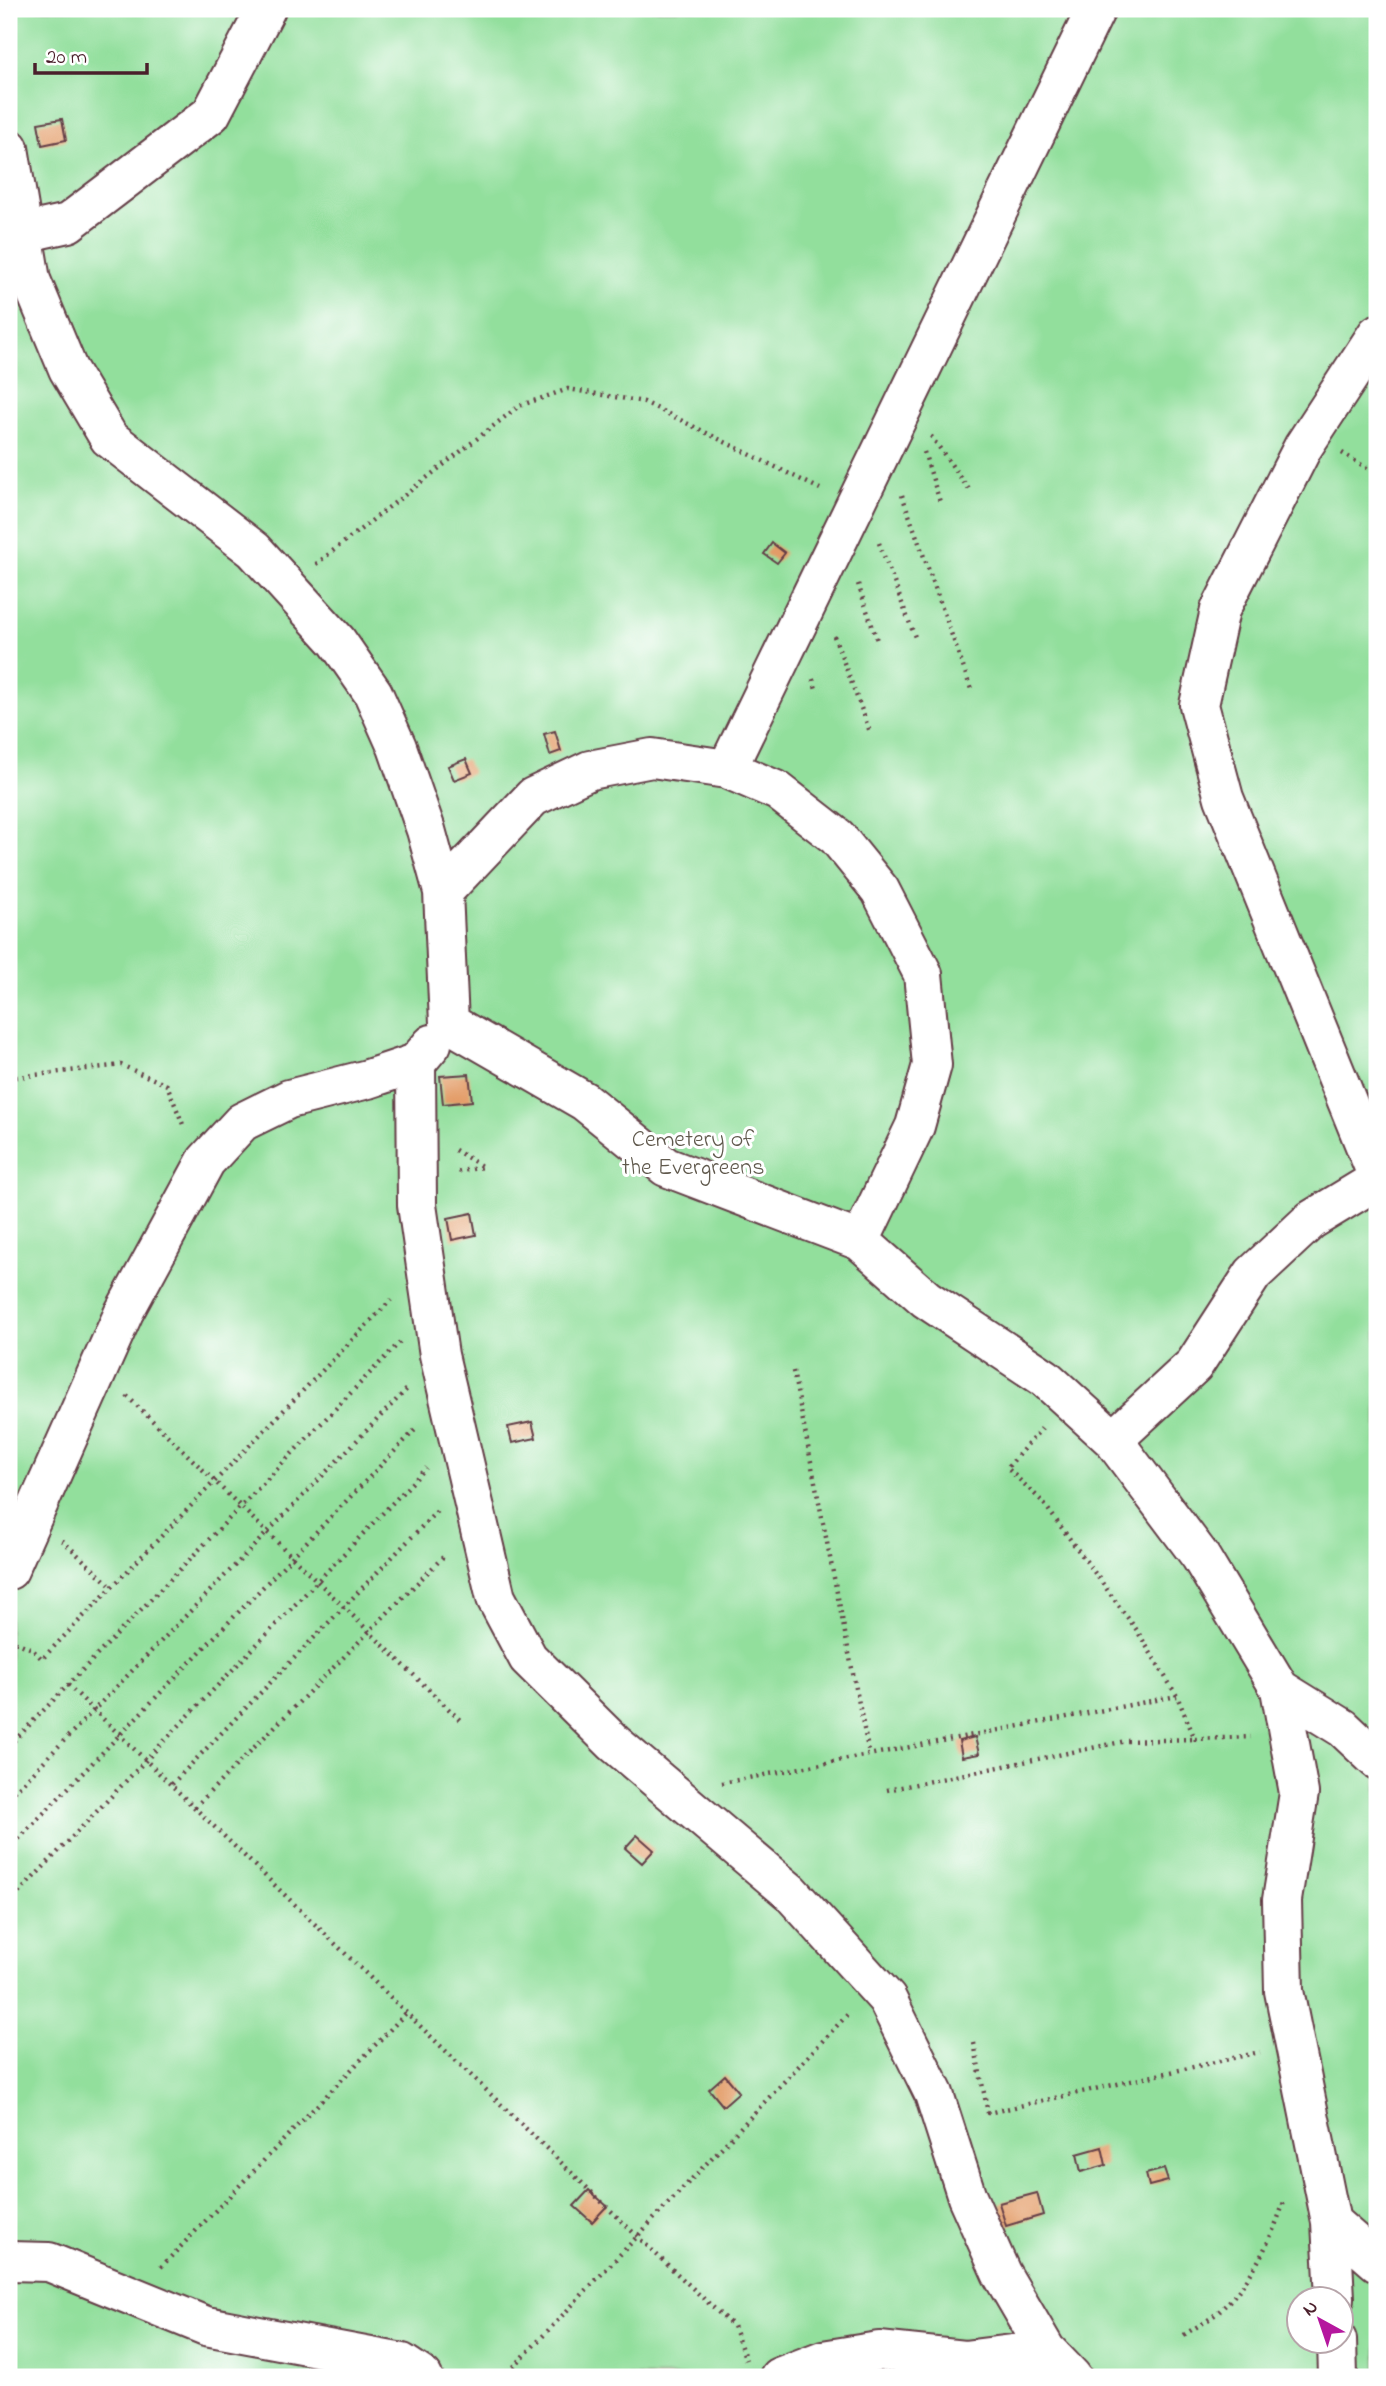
<svg xmlns="http://www.w3.org/2000/svg" width="1386" height="2386" font-family="'Indie Flower',sans-serif">
<style>
.green{fill:#92df9c;stroke:#6e7f64;stroke-width:2;fill-rule:evenodd}
.building{fill:#e39c68}
.lines{fill:none;stroke-linecap:round;stroke-linejoin:round}
.minor-casing{stroke:#643e46;stroke-width:42}
.path{stroke:#643e46;stroke-width:4.5;stroke-dasharray:2 5;stroke-linecap:butt}
.minor{stroke:#fff;stroke-width:38}
.labels{text-anchor:middle;dominant-baseline:central;stroke-width:6;stroke-linejoin:round;paint-order:stroke}
.park-label{font-size:24px;fill:#60594d;stroke:#fff}
</style>
<rect width="100%" height="100%" fill="#fff"/>
<filter id="ink" filterUnits="userSpaceOnUse"><feTurbulence type="fractalNoise" baseFrequency=".0143" numOctaves="2"/><feDisplacementMap in="SourceGraphic" scale="14" xChannelSelector="R" yChannelSelector="G"/><feConvolveMatrix kernelMatrix="1 2 1 2 8 2 1 2 1" color-interpolation-filters="sRGB"/></filter>
<filter id="wash" filterUnits="userSpaceOnUse"><feTurbulence type="fractalNoise" baseFrequency=".00686" numOctaves="4" result="noise"/><feDisplacementMap in="SourceGraphic" scale="28" xChannelSelector="R" yChannelSelector="G"/><feGaussianBlur stdDeviation="1.57" result="paint"/><feColorMatrix in="noise" values="0 0 0 0 0 0 0 0 0 0 0 0 0 0 0 0 0 1.4 0 .05"/><feComposite in="paint" operator="in"/></filter>
<g filter="url(#wash)">
<rect width="100%" height="100%" fill="#f9eedf"/>
<path class="green" d="M9,9h1368v2368h-1368zM1298,2298h42v42h-42z"/>
<g id="blocks">
<path class="building" d="M62,119l4,21 -24,5 -4,-22z
M772,543l13,10 -8,10 -13,-9z
M555,731l6,20 -11,4 -6,-21z
M466,759l6,14 -18,7 -6,-14z
M469,1074l3,27 -29,3 -3,-28z
M472,1213l4,22 -24,5 -4,-22z
M532,1422l4,16 -24,5 -4,-16z
M975,1737l4,17 -17,3 -3,-16z
M637,1835l17,15 -12,13 -17,-15z
M725,2075l14,17 -16,14 -14,-17z
M1102,2147l4,18 -25,7 -4,-18z
M1164,2169l4,12 -19,5 -3,-12z
M589,2190l18,16 -15,16 -18,-16z
M1037,2193l6,22 -37,11 -7,-23z"/>
</g>
</g>
<g filter="url(#ink)">
<use href="#blocks" fill-opacity="0" stroke="#643e46" stroke-width="2"/>
<g class="lines">
<g class="minor-casing">
<path id="minor" d="M9,148l22,132 37,89 41,69 145,112 83,91 36,52 24,54 29,83 17,62 6,131 135,78 82,66 194,74 66,58 119,79 68,62 87,116 80,133 19,104 -17,107 2,91 47,231 4,76
M9,232l14,1 45,-10 143,-109 55,-105
M1377,334l-74,113 -83,163 -21,95 25,93 153,377
M727,769l369,-760
M443,892l90,-95 57,-27 62,-12 75,11 51,22 59,46 43,53 43,84 9,91 -17,61 -55,115
M416,1063l1,142 22,150 57,243 32,60 86,85 176,149 97,107 47,95 33,103 34,76 45,77 26,27
M1113,1440l81,-75 59,-91 58,-54 66,-40
M9,1570l115,-258 82,-151 36,-39 47,-23 79,-20 48,-16 16,-19
M1280,1689l63,39 34,32
M1331,2222l46,40
M9,2261l40,1 157,64 196,37 21,14
M1337,2340l1,37
M779,2377l44,-17 56,-9 85,9 82,-10"/>
</g>
<path class="path" d="M931,436l39,55
M924,452l17,53
M1342,453l35,21
M902,495l69,194
M879,543l36,94
M316,564l203,-158 49,-17 76,13 176,87
M858,584l20,59
M834,636l36,96
M813,679l4,13
M9,1078l112,-13 46,20 17,42
M455,1150l28,17 -27,5
M793,1371l76,383
M127,1396l333,324
M1042,1428l-35,40 35,33 94,128 41,67 18,43 56,-2
M62,1540l50,47
M9,1639l23,10 10,10 349,-359
M68,1685l573,555 92,86 13,34
M9,1746l391,-404
M722,1783l455,-87
M172,1784l265,-273
M887,1790l239,-49 69,-2
M9,1797l400,-410
M195,1807l251,-253
M9,1849l408,-421
M9,1903l417,-435
M974,2043l14,70 272,-61
M161,2267l246,-255
M1184,2335c10,-7 22,-13 32,-21 35,-30 54,-72 69,-115
M504,2377l346,-365"/>
<use href="#minor" class="minor"/>
</g>
</g>
<g class="labels">
<g class="park-label">
<text x="693" y="1140">Cemetery of<tspan x="693" dy="28">the Evergreens</tspan></text>
</g>
</g>
<rect width="1386" height="2386" fill="none" stroke="#fff" stroke-width="35"/>
<g transform="translate(1320 2320) rotate(320)"><circle r="33" fill="#ffffff" stroke="#b7a5aa" stroke-width="2"/>
<path d="M0-5L12 26L0 18L-12 26Z" fill="#b5179e"/>
<text y="-10" font-size="19" font-weight="bold" text-anchor="middle" fill="#4a1f2b">N</text>
</g>
<path d="M35 63v10h112v-10" fill="none" stroke="#4a1f2b" stroke-width="3.5"/>
<text x="46" y="63" font-size="21" fill="#4a1f2b" stroke="#ffffff" stroke-width="5" paint-order="stroke">20 m</text>
</svg>
